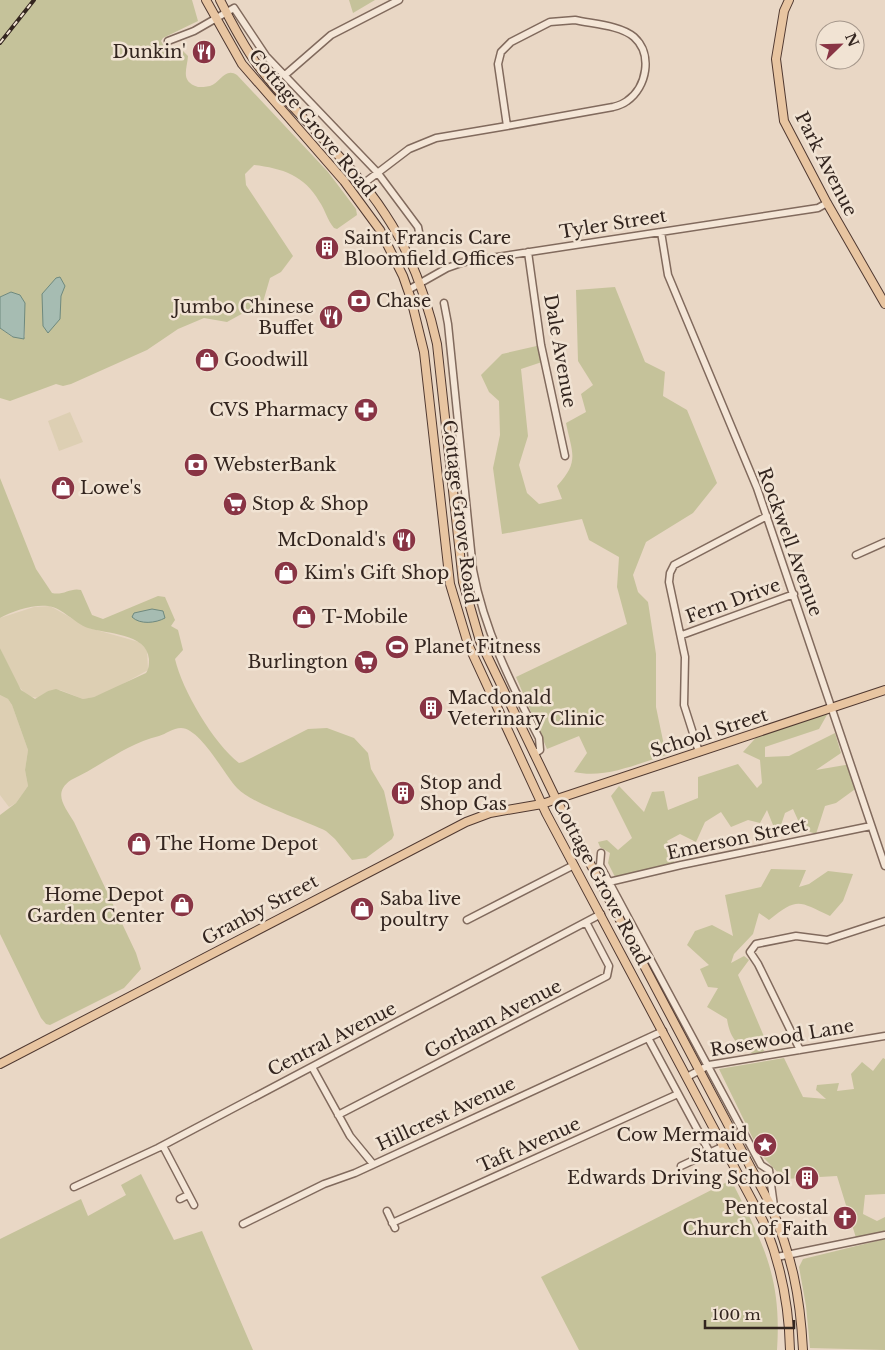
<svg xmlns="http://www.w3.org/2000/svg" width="885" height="1350" font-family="'Libre Baskerville',serif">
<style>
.farmland{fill:#ddcfb3}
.green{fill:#c5c29a}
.water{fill:#a6bcb2;stroke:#6e897e}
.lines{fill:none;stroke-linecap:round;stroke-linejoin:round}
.minor-casing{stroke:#816a5d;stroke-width:9}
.major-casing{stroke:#503931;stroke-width:10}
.minor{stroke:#f4e6d7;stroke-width:6}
.major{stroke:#e8c5a1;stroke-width:8}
.rail-casing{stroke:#33251f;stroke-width:4}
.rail{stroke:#f1e3d3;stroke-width:2;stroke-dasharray:5.5;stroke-linecap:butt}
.labels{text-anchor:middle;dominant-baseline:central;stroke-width:5;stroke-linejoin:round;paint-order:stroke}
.poi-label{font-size:18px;fill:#33251f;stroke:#f1e3d3;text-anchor:start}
.street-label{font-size:18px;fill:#33251f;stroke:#f1e3d3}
</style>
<rect width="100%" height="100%" fill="#e9d7c5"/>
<path class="farmland" d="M70,412l13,30 -24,9 -11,-30z
M50,606l39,22 50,14 8,8 1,20 -36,20 -18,7 -11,2 -23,-9 -12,1 -9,7 -12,-2 -10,-12 -17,-36v-30l34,-11z
M0,695l8,4 4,6 16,45 -3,20 3,16 -12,17 -7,4 -9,-12z"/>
<path class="green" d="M0,0h192l6,21 -35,17 -2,3 5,9 3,1 10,-4 9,9c-1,14 -8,25 10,31 3,0 8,0 12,-1 10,-3 15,-19 27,-11l91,97 28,37 1,6 -20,14 -3,-1c-7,-8 -9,-19 -15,-27 -14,-25 -37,-33 -65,-36l-9,9 1,11 47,71 -12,16 -11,6 -7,24 -36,20 -23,-4 -26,11 -31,21 -76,34 -8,2 -7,-2 -46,17 -10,-3v-70l12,9h13v-12l-14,-33 -11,5z
M349,0h26l-22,13z
M615,287l30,75 20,10 -2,24 24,14 30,73 -24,30 -47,29 -13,33 5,17 10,10 8,52v53l10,48c-30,9 -61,24 -92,17l13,-19 -8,-17 -32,13 -31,-72 111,-53 -10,-37 2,-30 -30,-17 -7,-21 -80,15 -9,-66 7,-33 -1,-34 -10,-9 -8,-17 21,-21 39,-9 4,16 -24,8 7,67 -9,29 8,28 12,11 23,-5 -5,-13c23,-25 15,-33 9,-63l20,-11 -5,-18 12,-9 -15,-24 -2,-71z
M0,478l36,91 16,24c11,3 19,-6 29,-3l11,25 11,4 55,-23 7,1 10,23 -4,6 7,4 5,20 -8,9c7,31 39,85 64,104l4,-1 65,-33 19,-1 27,10 14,15 3,16 13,22 10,44 -2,4 -26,19 -14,2 -17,-21 -9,-8c-22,-11 -74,-27 -89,-43 -13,-14 -37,-60 -56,-60 -8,0 -15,6 -22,8 -33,8 -58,30 -88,44 -19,13 -6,27 3,42l62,131 5,16 -17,19 -74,37 -4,-1 -5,-6 -41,-84v-119l16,-12 12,-17 -3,-16 3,-20 -16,-45 -4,-6 -8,-4v-47l21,42 14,9 13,-8 8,-2 27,10 11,-2 52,-24c3,-4 3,-9 3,-14 -2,-26 -43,-25 -61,-31 -14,-5 -25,-20 -40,-22 -14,-2 -36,5 -48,12z
M828,713l-9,16 -54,18v10l24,-1 46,-23 6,20 -25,17 35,-6 7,23 -22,16 -11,3 -9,28 -14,-5 -9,-20 -8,4 -4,12h-8l-6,-15 -7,13 -12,-3 -17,7 -10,-15 -16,10 -9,20 -16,-8 -13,7 7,15v11l-57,14 -9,-18 2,-10 -10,-6 -2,-5 9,-2 11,10 14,-12 -21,-42 8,-10 25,26 8,-20 12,-1 4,19 30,-12v-21l40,-13 19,24 5,-5 -2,-23 -17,-8 18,-20z
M771,869l35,1 -7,17 10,-3 19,-13 25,3 -10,27 -13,15c-32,-15 -32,-19 -61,4l-10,-7 -6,21 -19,20 -3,9 13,-7 5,4 -11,15 30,71 -9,10c-19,-7 -29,-16 -32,-37l-20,-12 11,-19 -10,-1 -8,-18 9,-4 -22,-20 8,-14 17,-6 21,11 -8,-41 36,-8z
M784,1058l19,39 23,2 -10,-9 1,-5 22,-2 -2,8 17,-2 -3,-15 11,-12 11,9 10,-13 2,1v135l-20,1 -2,19 14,7 8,-4v18l-28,6 -20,-65 -53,3 -23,-24 -42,-86z
M141,1174l33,66 28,-9 51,119h-253v-111l81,-40 7,17 38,-21 -5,-10z
M731,1180c32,63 51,97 46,170h-198l-38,-73z
M885,1239v111l-75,-2 -4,-42 -7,-39 4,-8z"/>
<path class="water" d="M60,277l5,9 -4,10 -1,23 -12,14 -5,-7 -1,-32 14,-16z
M11,292l9,3 5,8 -1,36 -11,-2 -13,-9v-31z
M152,609l11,2 2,7c-9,5 -25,7 -33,-1l2,-4z"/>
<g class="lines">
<g class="minor-casing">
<path id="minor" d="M575,20c17,4 45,5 59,17 19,17 13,50 -7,64 -4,3 -10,5 -14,6l-106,19 -9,-62 3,-12 10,-10 39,-20z
M168,41l26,-10 40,-23 32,48 111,116 41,55 2,10
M285,75l46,-40 68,-35
M363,184l46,-35 27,-11 71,-12
M661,232l7,43 89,213 128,378
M528,252l13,93 24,111
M408,290l39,-22 17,-6 354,-54 9,-5
M444,303l4,21 25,246c11,59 38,114 66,168l1,12 -6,4
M856,555l29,-13
M682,635l112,-41
M699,752l-15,-47 1,-48 -16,-75 1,-9 4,-8 93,-49
M601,853l-1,12 9,17 152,283 8,5 6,43
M609,882l72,-17 190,-39
M467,920l107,-55
M648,1038l62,115
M800,1050l-42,-86 -8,-12 6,-8 40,-8 31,4 58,-19
M312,1067l38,69 23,28
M687,1077l22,-12 176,-29
M338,1115l269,-139 2,-10 -23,-44
M163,1146l31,59
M681,1166l43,-20
M74,1187l84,-39 443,-234
M180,1199l8,-4
M387,1211l8,17
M392,1223l286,-129
M243,1224l81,-40 31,-11 308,-142
M777,1257l108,-22"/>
</g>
<g class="major-casing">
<path id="major" d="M206,0l36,64 102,117 36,49 23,46 8,23 13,53 26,232 18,60 78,169 217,408c18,42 26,83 27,129
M220,0c11,22 22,43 36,63 39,53 93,95 129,151 26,39 42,85 52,130l26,238 17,59 76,158 214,405c22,52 30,90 33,146
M789,0l-5,11 -8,48 8,62 43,82 58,101
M0,1064l466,-242 24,-9 52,-9 343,-114"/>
</g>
<use href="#minor" class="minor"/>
<use href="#major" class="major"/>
<g class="rail-casing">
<path id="rail" d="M0,43l34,-43"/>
</g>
<use href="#rail" class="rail"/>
</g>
<defs>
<g id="restaurant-disc" transform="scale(1.25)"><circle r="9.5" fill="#893444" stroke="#f1e3d3"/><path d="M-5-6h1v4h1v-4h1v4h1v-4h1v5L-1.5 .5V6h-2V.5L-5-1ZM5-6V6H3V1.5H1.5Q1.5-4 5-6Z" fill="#fff"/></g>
<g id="building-disc" transform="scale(1.25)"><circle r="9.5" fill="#893444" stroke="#f1e3d3"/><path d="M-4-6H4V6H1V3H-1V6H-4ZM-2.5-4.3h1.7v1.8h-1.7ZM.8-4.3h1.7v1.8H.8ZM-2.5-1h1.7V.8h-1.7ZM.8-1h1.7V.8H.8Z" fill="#fff"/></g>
<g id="bank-disc" transform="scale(1.25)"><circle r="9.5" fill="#893444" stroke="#f1e3d3"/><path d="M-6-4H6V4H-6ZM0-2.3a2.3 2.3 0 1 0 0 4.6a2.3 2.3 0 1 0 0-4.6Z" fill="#fff"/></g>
<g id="shop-disc" transform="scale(1.25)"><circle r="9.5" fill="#893444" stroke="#f1e3d3"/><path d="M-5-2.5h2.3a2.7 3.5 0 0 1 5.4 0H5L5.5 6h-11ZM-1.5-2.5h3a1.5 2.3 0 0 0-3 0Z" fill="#fff"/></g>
<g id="pharmacy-disc" transform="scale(1.25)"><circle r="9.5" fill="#893444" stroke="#f1e3d3"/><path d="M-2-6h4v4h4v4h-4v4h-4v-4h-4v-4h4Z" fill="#fff"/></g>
<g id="supermarket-disc" transform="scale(1.25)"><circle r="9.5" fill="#893444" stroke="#f1e3d3"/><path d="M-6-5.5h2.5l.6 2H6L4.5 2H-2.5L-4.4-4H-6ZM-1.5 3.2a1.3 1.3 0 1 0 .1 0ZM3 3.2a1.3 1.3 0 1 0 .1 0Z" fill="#fff"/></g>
<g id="stadium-disc" transform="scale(1.25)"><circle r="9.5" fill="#893444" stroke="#f1e3d3"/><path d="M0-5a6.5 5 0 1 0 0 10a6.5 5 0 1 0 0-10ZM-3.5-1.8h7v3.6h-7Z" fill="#fff"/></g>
<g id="sight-disc" transform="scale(1.25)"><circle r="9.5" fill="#893444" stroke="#f1e3d3"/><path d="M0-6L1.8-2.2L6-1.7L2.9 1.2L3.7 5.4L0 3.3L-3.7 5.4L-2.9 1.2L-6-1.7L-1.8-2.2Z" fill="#fff"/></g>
<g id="church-disc" transform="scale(1.25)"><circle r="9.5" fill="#893444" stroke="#f1e3d3"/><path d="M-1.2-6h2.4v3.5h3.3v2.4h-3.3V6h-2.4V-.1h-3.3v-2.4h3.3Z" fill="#fff"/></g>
</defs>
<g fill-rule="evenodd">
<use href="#restaurant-disc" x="204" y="52"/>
<use href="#building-disc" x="327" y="248"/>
<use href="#bank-disc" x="359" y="301"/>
<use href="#restaurant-disc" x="331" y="317"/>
<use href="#shop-disc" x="207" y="360"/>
<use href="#pharmacy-disc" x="366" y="410"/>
<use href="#bank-disc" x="196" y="465"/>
<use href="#shop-disc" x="63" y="488"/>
<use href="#supermarket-disc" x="235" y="504"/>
<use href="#restaurant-disc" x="404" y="540"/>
<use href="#shop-disc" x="286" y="573"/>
<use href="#shop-disc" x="304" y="617"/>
<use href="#stadium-disc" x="397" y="647"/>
<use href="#supermarket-disc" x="366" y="662"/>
<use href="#building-disc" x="431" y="708"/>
<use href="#building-disc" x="403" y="793"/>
<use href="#shop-disc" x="139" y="844"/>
<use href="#shop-disc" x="182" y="905"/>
<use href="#shop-disc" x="362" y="909"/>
<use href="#sight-disc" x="765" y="1145"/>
<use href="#building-disc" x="807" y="1178"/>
<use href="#church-disc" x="845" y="1218"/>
</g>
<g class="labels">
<g class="poi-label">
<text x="186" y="52" text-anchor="end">Dunkin'</text>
<text x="344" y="238">Saint Francis Care<tspan x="344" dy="21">Bloomfield Offices</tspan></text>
<text x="376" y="301">Chase</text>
<text x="314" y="307" text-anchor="end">Jumbo Chinese<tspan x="314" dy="21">Buffet</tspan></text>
<text x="224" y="360">Goodwill</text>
<text x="348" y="410" text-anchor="end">CVS Pharmacy</text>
<text x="214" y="465">WebsterBank</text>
<text x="80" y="488">Lowe's</text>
<text x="252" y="504">Stop &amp; Shop</text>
<text x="386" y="540" text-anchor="end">McDonald's</text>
<text x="304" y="573">Kim's Gift Shop</text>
<text x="322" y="617">T-Mobile</text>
<text x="414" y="647">Planet Fitness</text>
<text x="348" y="662" text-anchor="end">Burlington</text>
<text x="448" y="698">Macdonald<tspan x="448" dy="21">Veterinary Clinic</tspan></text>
<text x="420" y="783">Stop and<tspan x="420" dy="21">Shop Gas</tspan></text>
<text x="156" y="844">The Home Depot</text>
<text x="164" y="895" text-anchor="end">Home Depot<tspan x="164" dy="21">Garden Center</tspan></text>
<text x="380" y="899">Saba live<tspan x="380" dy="21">poultry</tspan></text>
<text x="748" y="1135" text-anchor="end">Cow Mermaid<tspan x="748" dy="21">Statue</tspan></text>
<text x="790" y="1178" text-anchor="end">Edwards Driving School</text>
<text x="828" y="1208" text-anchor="end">Pentecostal<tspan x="828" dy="21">Church of Faith</tspan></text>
</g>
<g class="street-label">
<text transform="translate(312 123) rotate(50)">Cottage Grove Road</text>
<text transform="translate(826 164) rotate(63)">Park Avenue</text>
<text transform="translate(613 224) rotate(-9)">Tyler Street</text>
<text transform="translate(560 351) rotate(80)">Dale Avenue</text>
<text transform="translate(460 512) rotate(83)">Cottage Grove Road</text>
<text transform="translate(790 542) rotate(70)">Rockwell Avenue</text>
<text transform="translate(733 601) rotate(-20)">Fern Drive</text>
<text transform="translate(709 733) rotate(-18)">School Street</text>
<text transform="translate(737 839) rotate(-12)">Emerson Street</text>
<text transform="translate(601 882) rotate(62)">Cottage Grove Road</text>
<text transform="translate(260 910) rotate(-28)">Granby Street</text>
<text transform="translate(493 1019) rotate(-27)">Gorham Avenue</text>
<text transform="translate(782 1038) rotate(-10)">Rosewood Lane</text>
<text transform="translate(332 1039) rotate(-27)">Central Avenue</text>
<text transform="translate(446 1114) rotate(-25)">Hillcrest Avenue</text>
<text transform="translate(529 1145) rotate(-24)">Taft Avenue</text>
</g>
</g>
<g transform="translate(840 45) rotate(67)"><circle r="24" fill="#f1e3d3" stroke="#a5978b"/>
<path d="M0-4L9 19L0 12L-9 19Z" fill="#893444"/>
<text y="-8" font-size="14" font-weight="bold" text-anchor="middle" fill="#33251f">N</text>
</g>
<path d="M705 1320v8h89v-8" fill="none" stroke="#33251f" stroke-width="2.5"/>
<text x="712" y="1320" font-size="15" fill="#33251f" stroke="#f1e3d3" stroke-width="4" paint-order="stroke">100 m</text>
</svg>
